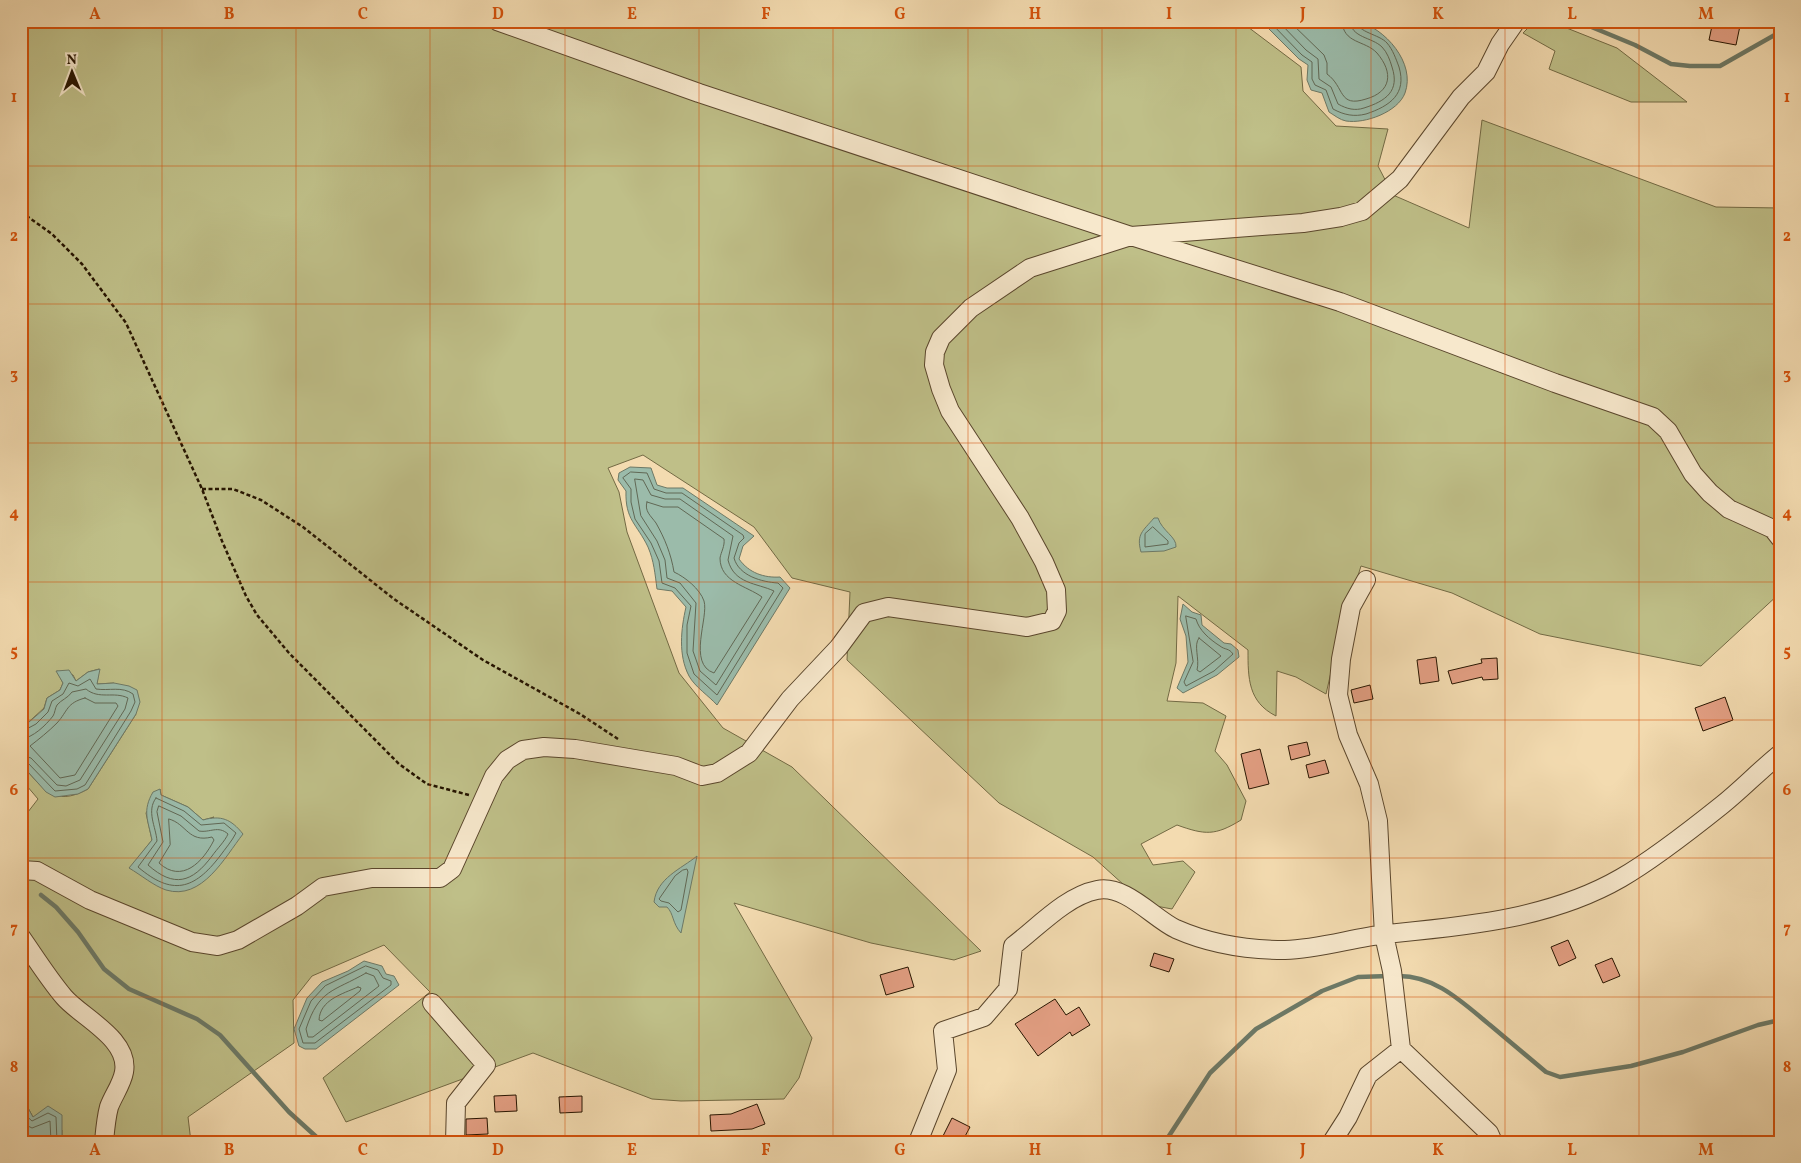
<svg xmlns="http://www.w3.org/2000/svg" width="1801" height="1163" font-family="Vollkorn,serif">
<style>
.green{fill:#bfbf88;stroke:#736a44;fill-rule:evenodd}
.water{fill:#9bbbaa;stroke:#6d7966}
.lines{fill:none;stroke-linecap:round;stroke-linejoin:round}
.shore{stroke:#616855;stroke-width:1}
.stream{stroke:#6d7966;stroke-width:4.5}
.building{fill:#e39f83;stroke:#271500}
.minor-casing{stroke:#5a462c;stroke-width:20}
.path{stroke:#271500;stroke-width:2.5;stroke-dasharray:4 2.5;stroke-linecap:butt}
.minor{stroke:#f7e8cc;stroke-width:18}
.grid{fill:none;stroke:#d5520b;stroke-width:1;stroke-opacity:0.55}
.neatline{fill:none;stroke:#d5520b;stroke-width:2}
.grid-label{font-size:16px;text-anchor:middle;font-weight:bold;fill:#d5520b}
</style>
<rect width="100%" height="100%" fill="#f3dbb0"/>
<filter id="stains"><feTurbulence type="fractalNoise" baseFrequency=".004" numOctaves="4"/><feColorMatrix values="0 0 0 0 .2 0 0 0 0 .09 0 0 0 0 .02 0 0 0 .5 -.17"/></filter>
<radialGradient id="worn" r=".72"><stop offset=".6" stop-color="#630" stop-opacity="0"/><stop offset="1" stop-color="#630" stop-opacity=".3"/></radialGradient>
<path class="green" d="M21,21h1219l61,46 2,24 33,35 52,3 -10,37 15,29 76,33 13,-108 234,87 64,1v385l-79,73 -161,-32 -88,-41 -91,-27 -21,67 -14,61 -30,-17 -19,-6 -1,45c-28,-14 -28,-38 -28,-66l-70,-54 -2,67 -9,38 36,2 23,13 -11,35 12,14 19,36 -5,19c-26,16 -36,15 -64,5l-36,19 12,21 30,-4 12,11 -23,37 -27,-5 -52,-47 -94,-54 -152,-143 3,-68 -58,-14 -38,-51 -111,-72 -35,13 11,24 8,40 52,141 44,55 69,39 189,184 -27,9 -83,-17 -137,-40 78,135 -13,40 -15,21 -103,2 -29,-2 -119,-46 -187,69 -23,-44 107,-86 -46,-47 -72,31 -19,24 1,43 -106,74 3,25h-129v-12l-29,-13 -5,-9 -7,-2v-285l17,-22 -17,-20v-15c22,24 32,44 67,25l48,-75 -22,-31 -17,1 2,-15 -11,3 -12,9 -3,-6 -16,-4 6,12 -3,7 -13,8 -3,10 -23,21zM160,789l1,6 27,12 15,13 11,-3 -84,51 22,-28 -6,-27z
M1535,21h14l68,27 70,54h-56l-82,-33 6,-18 -32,-18z"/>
<path class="water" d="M1261,21c23,0 46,0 69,0 8,0 19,-2 27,0 28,7 59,42 48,72 -7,19 -40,31 -59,28 -6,-1 -12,-6 -17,-9l-7,-19 -11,-3 -4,-10 1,-15 -9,-6z
M630,467l21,1 6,17 10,3h16l71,48 -11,10 -4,13c10,14 25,19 41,18l10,11 -73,117c-8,-9 -22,-18 -28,-29 -11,-21 -8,-47 -3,-69l-14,-16 -15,-2c-2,-15 -3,-28 -9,-42 -11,-23 -23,-27 -22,-56l-8,-11 1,-7z
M1154,518h4c4,13 19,19 18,29l-12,4 -23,1c-5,-18 2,-21 13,-34z
M1183,604l9,8 9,3 1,10 22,18 7,1 7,6 1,7 -22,18 -34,18 -6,-5 11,-26 -2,-26 -6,-17z
M100,669l-3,15 17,-1 15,3 8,4 3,12 -4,12 -48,75 -10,5 -23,3 -9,-5 -25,-28v-35l23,-20 3,-11 13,-8 3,-7 -7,-12 13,-1 7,11 12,-9z
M160,789l1,6 27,12 15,13c18,-5 28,-1 40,14 -18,23 -41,67 -77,56 -12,-4 -25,-15 -37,-22l23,-28c-4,-20 -10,-29 1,-48z
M697,856l-16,77c-9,-10 -7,-19 -14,-26h-8l-5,-5c3,-24 27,-33 43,-46z
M364,961l18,5 4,8 8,2 5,9 -83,64h-11l-6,-3 -5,-17 13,-31 15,-16 26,-11z
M21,1106l7,2 5,9 15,-11 14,9v27h-41z"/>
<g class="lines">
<path class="shore" d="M1269,21l33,34 10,7v17l3,6 11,5 7,19c11,6 21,8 33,5 24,-8 41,-20 33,-47 -3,-8 -6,-17 -12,-24 -8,-9 -29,-10 -31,-22
M1278,21l28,29 12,9 1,20 12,8 7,17c9,5 17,7 26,4 22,-7 36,-17 28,-41 -2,-7 -5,-15 -10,-20 -10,-10 -31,-9 -32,-26
M1289,21l35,34 3,8v11c18,13 11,34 39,25 25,-7 28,-26 11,-46 -12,-13 -34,-9 -35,-32
M631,472l16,1 7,16 12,4h16l61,42 1,3 -5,5 -5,15c5,18 28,24 44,25l5,5 -66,107 -23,-21 -7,-21v-28l4,-19 -16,-18 -13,-5 -3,-22 -8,-18 -16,-24 -4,-17v-13l-8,-11z
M635,479l8,1 8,15 14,4h15l53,37 -5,24c6,24 29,23 46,31l-58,94 -16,-14 -7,-20 3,-48 -16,-20 -13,-5 -2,-18 -8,-19 -16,-25z
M647,502l16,5h15l46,32c1,7 -3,13 -4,19 0,24 27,28 42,39l-48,76c-27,-9 -5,-56 -10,-72 -4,-12 -19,-24 -30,-29 -3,-18 -9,-33 -18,-49 -5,-7 -12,-12 -9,-21z
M1153,527l15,14v3l-23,3v-13z
M1186,616l10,3c3,11 13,20 24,27 5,4 9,2 13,8l-19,17 -28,15 -2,-4 9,-20z
M1199,638l22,18 -21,16 -3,-2c3,-11 -4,-25 2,-32z
M85,698l10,5h21l2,3 -43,69 -15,3 -30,-32c9,-7 18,-14 27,-23 11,-12 9,-20 28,-25z
M21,732l15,-8 12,-12 4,-11 11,-7 6,-11 9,3 12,-7 6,10c13,2 26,-3 37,5l2,8 -4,9 -46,74 -8,4 -22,2 -28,-29 -6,-1
M21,739c12,-1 25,-14 32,-23 2,-3 2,-8 4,-11 4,-5 11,-7 15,-13l14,-3c13,11 28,2 42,9l-3,11 -45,71 -14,6 -9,-1 -26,-27 -10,-3
M156,798l28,13 17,14 23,-2 12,10c-4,8 -11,16 -16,23 -26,34 -48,40 -82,11l19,-26c-1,-14 -11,-30 -1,-43z
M159,806l22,10 18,15c11,2 19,-6 29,3 -3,7 -11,15 -16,22 -20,27 -38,32 -64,9l15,-23 -6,-30z
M169,819c18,5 19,24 43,18l2,3c-11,22 -32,44 -55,23l11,-18z
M683,870l4,-1 1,3 -7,38 -3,2 -9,-9 -8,-2 -2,-2 16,-23z
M366,966l12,4 5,8 8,3v4l-76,58h-12l-4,-14 12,-28 14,-15z
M366,973l8,3 5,10 -66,51h-5l-2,-8c13,-40 27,-37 60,-56z
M358,987l3,1 -1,3 -38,30 -3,-1c1,-20 23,-26 39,-33z
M21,1111l11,10 16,-8 8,4 1,25
M21,1119l5,6 6,3 18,-7 1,21"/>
<path class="stream" d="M1577,21l58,24 36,19 19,2h30l60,-34
M41,895l15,12 22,25 26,37 25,20 68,30 23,16 69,77 33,30
M1397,976c38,-1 65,26 93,49 19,16 37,31 56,47l14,5 71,-11 52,-14 75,-27 22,-5
M1165,1142l45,-69 46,-44 66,-38 36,-14 31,-1"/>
</g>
<path class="building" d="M1713,21h28l-5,24 -27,-5z
M1436,657l3,24 -19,3 -3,-24z
M1497,658l1,21 -15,1 -1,-3 -30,7 -4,-13 34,-8 -1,-4z
M1370,685l3,14 -19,4 -3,-13z
M1725,697l8,23 -30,11 -8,-23z
M1307,742l3,13 -19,5 -3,-14z
M1260,749l9,35 -20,5 -8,-35z
M1325,760l4,13 -20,5 -3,-13z
M1568,940l8,18 -17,8 -8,-19z
M1154,953l20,6 -5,13 -19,-6z
M1612,958l8,18 -17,7 -8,-18z
M908,967l6,20 -28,8 -6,-20z
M1055,999l11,16 13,-8 11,18 -18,11 -2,-4 -32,24 -23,-32z
M516,1095l1,16 -22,1 -1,-16z
M582,1096v16l-22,1 -1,-16z
M757,1104l8,20 -13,5 -41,2 -1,-16 21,-1z
M487,1118l1,16 -22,1v-16z
M952,1118l18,9 -8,15h-22z"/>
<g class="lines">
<g class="minor-casing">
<path id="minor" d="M497,21l202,72 432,143 209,66 215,81 98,34 15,14 25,43 17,19 19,16 44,20 7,9
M1366,580l-15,27 -10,52 -3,36 10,40 21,49 9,37 6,114 8,36 9,78 88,84 4,9
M21,870l16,1 53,29 102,42 26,4 20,-6 59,-34 26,-19 49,-9h68l12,-9 42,-93 13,-16 16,-10 21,-3 31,2 101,17 26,10 15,-3 32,-20 41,-54 49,-52 25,-34 24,-6 139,20 25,-6 5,-10 -1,-21 -12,-28 -24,-44 -70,-107 -9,-22 -7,-24 1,-13 6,-14 30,-30 59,-40 101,-32 172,-13 38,-6 21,-6 38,-32 61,-82 25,-25 14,-28 16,-23
M21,937c14,20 27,41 43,60 17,20 66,42 60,75 -2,12 -11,24 -15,35 -3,11 -4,24 -5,35
M432,1003l54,62 -30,38 -1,39
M918,1142l29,-72 -4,-39 41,-14 24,-28 5,-43c25,-19 53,-50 84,-56 28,-6 56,28 79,39 34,15 73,21 109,21 33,-1 68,-12 101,-16 80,-8 164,-15 235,-56 33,-19 71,-49 101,-73 20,-16 38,-35 58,-51
M1332,1142l16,-25 20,-42 33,-26"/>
</g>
<path class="path" d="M21,212l31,22 30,30 44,59 76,166 20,52 24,55 11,19 32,38 110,111 28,20 42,11
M202,489h31l28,11 42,27 91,72 89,61 97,54 38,25"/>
<use href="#minor" class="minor"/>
</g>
<path class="grid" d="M162,21v1121M296,21v1121M430,21v1121M565,21v1121M699,21v1121M833,21v1121M968,21v1121M1102,21v1121M1236,21v1121M1371,21v1121M1505,21v1121M1639,21v1121M21,166h1759M21,304h1759M21,443h1759M21,582h1759M21,720h1759M21,858h1759M21,997h1759"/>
<rect width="1801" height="1163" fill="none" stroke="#f3dbb0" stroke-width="55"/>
<g transform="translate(72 72) rotate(359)" stroke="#f7e8cc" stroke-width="4" paint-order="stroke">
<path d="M0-4L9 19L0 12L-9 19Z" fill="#271500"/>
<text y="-8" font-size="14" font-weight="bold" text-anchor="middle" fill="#271500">N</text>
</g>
<rect x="28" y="28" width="1746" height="1108" class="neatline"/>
<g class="grid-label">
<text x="95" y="19">A</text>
<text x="229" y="19">B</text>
<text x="363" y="19">C</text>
<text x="498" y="19">D</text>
<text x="632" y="19">E</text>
<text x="766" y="19">F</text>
<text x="900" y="19">G</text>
<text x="1035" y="19">H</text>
<text x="1169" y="19">I</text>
<text x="1303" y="19">J</text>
<text x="1438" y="19">K</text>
<text x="1572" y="19">L</text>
<text x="1706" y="19">M</text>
<text x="14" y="102">1</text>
<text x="1787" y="102">1</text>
<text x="14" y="241">2</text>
<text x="1787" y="241">2</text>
<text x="14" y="379">3</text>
<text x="1787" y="379">3</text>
<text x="14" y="518">4</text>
<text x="1787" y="518">4</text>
<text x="14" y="656">5</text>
<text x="1787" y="656">5</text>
<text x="14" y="795">6</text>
<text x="1787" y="795">6</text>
<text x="14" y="933">7</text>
<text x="1787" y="933">7</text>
<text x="14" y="1072">8</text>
<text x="1787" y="1072">8</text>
<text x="95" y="1155">A</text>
<text x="229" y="1155">B</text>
<text x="363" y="1155">C</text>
<text x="498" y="1155">D</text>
<text x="632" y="1155">E</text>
<text x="766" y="1155">F</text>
<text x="900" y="1155">G</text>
<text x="1035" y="1155">H</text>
<text x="1169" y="1155">I</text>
<text x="1303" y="1155">J</text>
<text x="1438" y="1155">K</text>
<text x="1572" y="1155">L</text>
<text x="1706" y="1155">M</text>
</g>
<rect width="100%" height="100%" filter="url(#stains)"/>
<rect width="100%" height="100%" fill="url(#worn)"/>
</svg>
